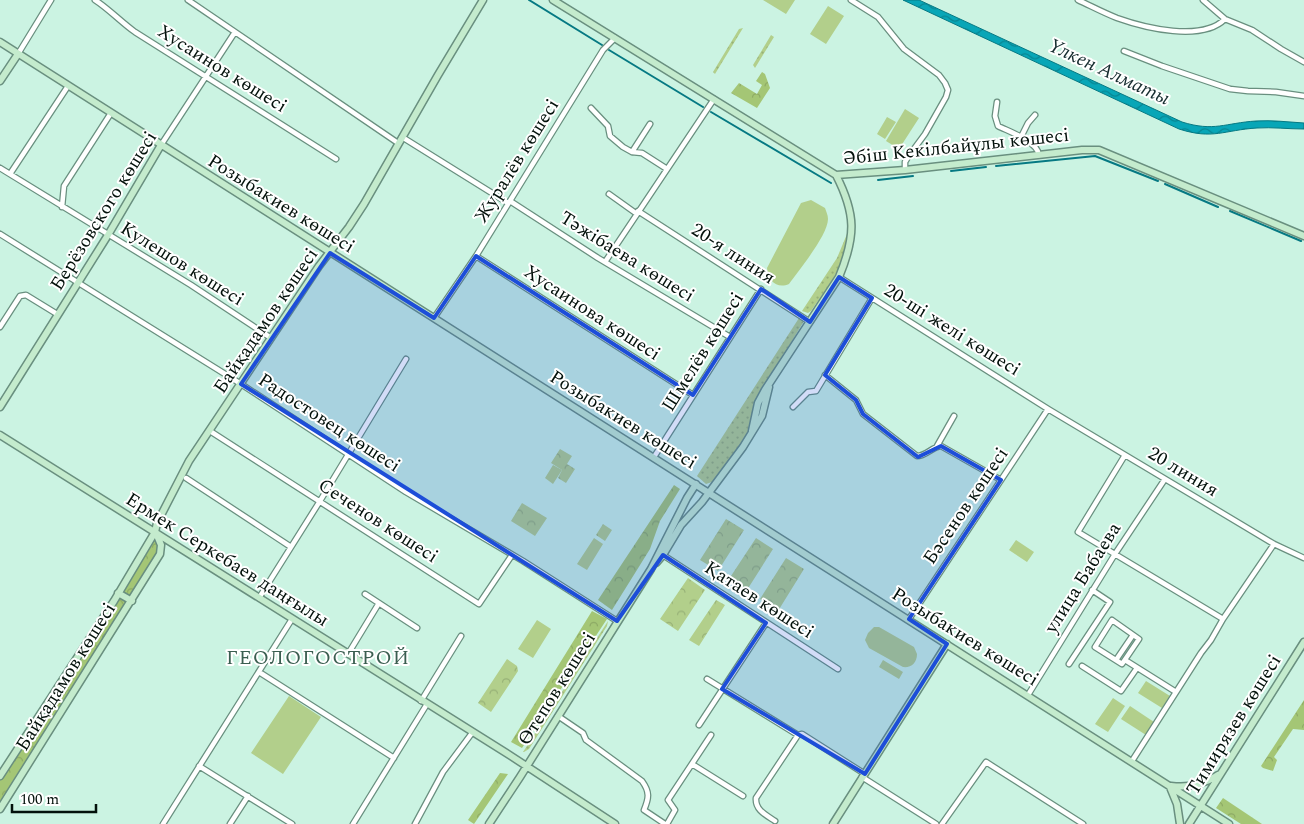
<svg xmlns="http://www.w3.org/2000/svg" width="1304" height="824" font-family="Spectral,serif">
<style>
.grass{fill:url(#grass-dots)}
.forest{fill:url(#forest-crowns)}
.park{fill:url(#park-crowns)}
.pitch{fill:#b2cf8b}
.water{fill:url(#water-waves);stroke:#067983}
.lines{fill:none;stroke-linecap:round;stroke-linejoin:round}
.stream{stroke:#067983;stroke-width:2}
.street-casing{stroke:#698f7f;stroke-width:7}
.secondary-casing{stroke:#698f7f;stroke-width:9}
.street{stroke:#fff;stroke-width:4.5}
.secondary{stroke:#c4ebcd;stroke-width:6}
.marked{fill:#1d4ed8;fill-opacity:0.2;stroke:#1d4ed8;stroke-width:4;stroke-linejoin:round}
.labels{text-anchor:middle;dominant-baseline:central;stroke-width:4;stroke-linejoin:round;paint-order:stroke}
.street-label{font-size:19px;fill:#03110b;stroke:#fff}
.water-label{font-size:20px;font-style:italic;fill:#182e31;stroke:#fff}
.neighbourhood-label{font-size:20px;letter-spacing:1px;fill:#3a5e50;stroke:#fff}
</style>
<defs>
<pattern id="grass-dots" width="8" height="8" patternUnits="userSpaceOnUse" patternTransform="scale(1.25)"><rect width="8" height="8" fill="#b2cf8b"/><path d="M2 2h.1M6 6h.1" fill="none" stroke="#97b177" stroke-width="1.8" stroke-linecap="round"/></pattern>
<pattern id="forest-crowns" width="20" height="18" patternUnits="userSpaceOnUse" patternTransform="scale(1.25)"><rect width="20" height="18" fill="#a4c675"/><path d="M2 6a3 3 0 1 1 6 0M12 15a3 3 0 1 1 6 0" fill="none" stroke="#8ca964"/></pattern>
<pattern id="park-crowns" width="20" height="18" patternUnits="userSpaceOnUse" patternTransform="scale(1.25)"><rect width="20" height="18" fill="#b2cf8b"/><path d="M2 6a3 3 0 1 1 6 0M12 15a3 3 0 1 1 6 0" fill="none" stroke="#97b177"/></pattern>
<pattern id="water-waves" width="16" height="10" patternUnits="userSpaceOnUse" patternTransform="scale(1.25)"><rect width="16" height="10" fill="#08a6b7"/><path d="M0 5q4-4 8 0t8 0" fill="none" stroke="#078693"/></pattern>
</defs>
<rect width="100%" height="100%" fill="#cbf3e2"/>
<path class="grass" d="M743,28l-28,46 -2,-2 26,-43z
M771,35l3,2 -19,31 -2,-3z
M847,234c-1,32 -19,52 -36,77l-3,2 -6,-2 35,-53z
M799,318h3l2,3 -3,5 -44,73 -9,34 -28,40 -8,9 -6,2 -9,-8z
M608,621l-1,5 -78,123 -5,3h-1z"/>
<path class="forest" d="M762,72l3,2 5,14 -13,20 -26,-15 8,-10 18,11 5,-9 -6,-4z
M674,485l6,4 -20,32 -10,28 -38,61 -14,-10z
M155,535l5,14 -160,254v-25z
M592,611l15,8 -85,129 -11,-6z
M1304,700v30l-11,-1 -19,28 3,3 -4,11 -10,-3 -2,-2z
M500,773l8,1 -34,50 -6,-4z
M1223,798l39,26h-21l-25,-16z"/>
<path class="park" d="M560,449l12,7 -5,8 8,5 -9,14 -8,-5 4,-8 -11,-7z
M522,503l25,15 -12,18 -24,-15z
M726,519l18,11 -26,41 -18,-11z
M603,524l9,6 -7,11 -9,-6z
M756,538l17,11 -26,41 -18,-11z
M786,558l18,11 -26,42 -18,-12z
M688,578l17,12 -27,41 -18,-12z
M716,600l9,5 -26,41 -10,-6z
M507,659l10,7 1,5 -27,41 -13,-9z"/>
<path class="pitch" d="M763,0h32l-9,14z
M828,6l16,10 -18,28 -16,-10z
M905,109l14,9 -20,31 -13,-8z
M887,117l9,5 -11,17 -8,-5z
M811,200l14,8c1,3 3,7 3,11 0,16 -29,51 -39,65 -12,5 -21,-3 -22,-16l34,-65z
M553,465l9,5 -9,14 -8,-6z
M594,538l9,6 -16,26 -10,-6z
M1016,540l18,12 -7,10 -18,-12z
M537,620l14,9 -18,29 -15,-9z
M874,627h5l35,20 3,7c0,9 -6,14 -14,13l-34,-19 -4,-8 3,-7z
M883,660l20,12 -4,7 -20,-12z
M1146,681l24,15 -8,12 -24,-15z
M289,696l32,21 -38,57 -32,-21z
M1113,698l12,8 -17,26 -13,-8z
M1130,706l24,16 -8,13 -25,-16z"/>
<path class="water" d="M903,0h16l263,122c32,10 43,1 74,-1 16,-1 32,1 48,2v6c-16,0 -32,-2 -47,-1 -33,2 -44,12 -78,1z"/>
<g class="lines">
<path class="stream" d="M529,0l73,45
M609,50l94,57
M711,112l120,71
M996,166l99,-10 63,25
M951,171l35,-4
M878,180l35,-4
M1165,184l53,23
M1230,211l71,30"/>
<g class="street-casing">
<path id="street" d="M95,0c14,9 26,22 40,32l201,127
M188,0l210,143
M851,0l27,17 26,32 35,26 6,8 3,7 -2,7 -21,37 -17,23 -3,5v8
M1078,0c13,6 26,13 39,18 28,10 85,24 108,1
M1203,0l22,19 27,11 29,19 23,13
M1124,51l38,15 68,23 18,2 28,1 28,4
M18,54l33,-54
M997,102l-2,14 3,10c12,6 39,15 41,29
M591,108l17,18 2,10 13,11 9,5 10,1 25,16
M402,137l106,66
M1021,137l7,-14 7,-8
M161,145l74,-113
M632,152l18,-28
M0,168l191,117 80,53
M10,174l58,-88
M609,194l28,20
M510,201l88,57 132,79
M62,207l2,-21 47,-73
M638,211l172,111
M0,234l241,150 165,108 117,69 94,60
M476,256l217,139
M605,262l109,-163
M839,277l209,132 226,135 30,14
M434,318l42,-62 127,-206 12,-12
M0,327l20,-31 6,-1 31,19
M825,375l31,25 7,14 54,42c9,0 15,-9 24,-10l60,34
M793,407l15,-15 8,-1 56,-93
M210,431l269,173 33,-49
M937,446l17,-30
M1125,455l-47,77 145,87
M654,457l107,-168
M186,478l105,69
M663,555l175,114
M365,594l52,34
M259,598l61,-97 86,-142
M909,619l139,-210
M1112,620l27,19 -17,25 -27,-17z
M348,654l31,-51
M1116,660l17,-25
M1125,660l51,32
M1069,664l41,-62 -18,-12
M1082,666l39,25 16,-23
M259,672l135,86
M707,679l91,56 4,-1 63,40
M1028,695l87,-141 50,-75
M421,701l40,-65
M558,716l25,17 3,7 56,41c8,11 7,17 2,29l21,14
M699,725l67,-102
M1132,761l69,-108 10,-13 12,-21 51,-75
M692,764l51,32
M199,766l93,58
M862,777l74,47
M775,821c-9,-6 -20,-11 -19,-23l42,-63
M163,824l129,-205
M230,824l18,-28
M353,824l74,-120
M415,824l28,-52 29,-39
M667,824l8,-14 -7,-10 43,-65
M942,824l44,-62 97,62"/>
</g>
<g class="secondary-casing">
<path id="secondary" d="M553,0l283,175 69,-5 177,-20h17l205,86
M0,42l1229,782
M0,81l18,-27
M0,407l108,-172 53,-90
M752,431l6,-28 7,-13 74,-113c17,-41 17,-63 -3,-102
M0,435l511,321 104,68
M656,563l7,-8 18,-30 21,-23 41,-55 19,-31 7,-29
M118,593l14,8
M0,776l114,-175 41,-69 2,-9 32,-62 130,-195 30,-39 15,-23 74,-129 45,-75
M1171,786c18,2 32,-1 47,-11
M1170,787l7,17 3,20
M0,809l160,-255 1,-9 -5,-12
M489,824l31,-47 131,-208 36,-71 9,-14
M833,824l114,-180
M1189,824l115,-182"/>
</g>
<use href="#street" class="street"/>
<use href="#secondary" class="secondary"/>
</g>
<path class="marked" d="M330,253l104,65 42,-62 217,139 68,-106 49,33 29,-45 33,21 -47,77 31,25 7,14 55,43 23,-11 60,34 -92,139 38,25 -82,130 -143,-85 44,-66 -103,-68 -46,66 -376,-237z"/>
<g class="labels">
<g class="street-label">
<text transform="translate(222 69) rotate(32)">Хусаинов көшесі</text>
<text transform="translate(956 147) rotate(-6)">Әбіш Кекілбайұлы көшесі</text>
<text transform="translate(517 161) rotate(-58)">Журалёв көшесі</text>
<text transform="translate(281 204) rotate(32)">Розыбакиев көшесі</text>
<text transform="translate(104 211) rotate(-58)">Берёзовского көшесі</text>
<text transform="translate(733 254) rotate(33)">20-я линия</text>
<text transform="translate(627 257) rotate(32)">Тәжібаева көшесі</text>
<text transform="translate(182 264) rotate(32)">Кулешов көшесі</text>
<text transform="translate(592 313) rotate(33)">Хусаинова көшесі</text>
<text transform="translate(266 321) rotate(-56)">Байқадамов көшесі</text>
<text transform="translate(952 330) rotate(32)">20-ші желі көшесі</text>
<text transform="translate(703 352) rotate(-58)">Шмелёв көшесі</text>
<text transform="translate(623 420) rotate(32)">Розыбакиев көшесі</text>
<text transform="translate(329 423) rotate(33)">Радостовец көшесі</text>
<text transform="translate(1183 472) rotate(31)">20 линия</text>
<text transform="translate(966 506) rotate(-56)">Бәсенов көшесі</text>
<text transform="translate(378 521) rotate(33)">Сеченов көшесі</text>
<text transform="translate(227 560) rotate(32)">Ермек Серкебаев даңғылы</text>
<text transform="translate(1083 578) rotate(-58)">улица Бабаева</text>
<text transform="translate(759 600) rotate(33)">Қатаев көшесі</text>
<text transform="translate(965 637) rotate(32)">Розыбакиев көшесі</text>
<text transform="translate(66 677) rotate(-58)">Байқадамов көшесі</text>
<text transform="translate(557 689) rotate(-58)">Өтепов көшесі</text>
<text transform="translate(1234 725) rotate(-58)">Тимирязев көшесі</text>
</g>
<g class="water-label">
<text transform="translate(1109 72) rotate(25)">Үлкен Алматы</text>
</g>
<g class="neighbourhood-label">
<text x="318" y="658">ГЕОЛОГОСТРОЙ</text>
</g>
</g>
<path d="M12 804v8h84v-8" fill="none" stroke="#03110b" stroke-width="2.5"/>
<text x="20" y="804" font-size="15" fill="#03110b" stroke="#ffffff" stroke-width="4" paint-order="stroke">100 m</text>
</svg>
